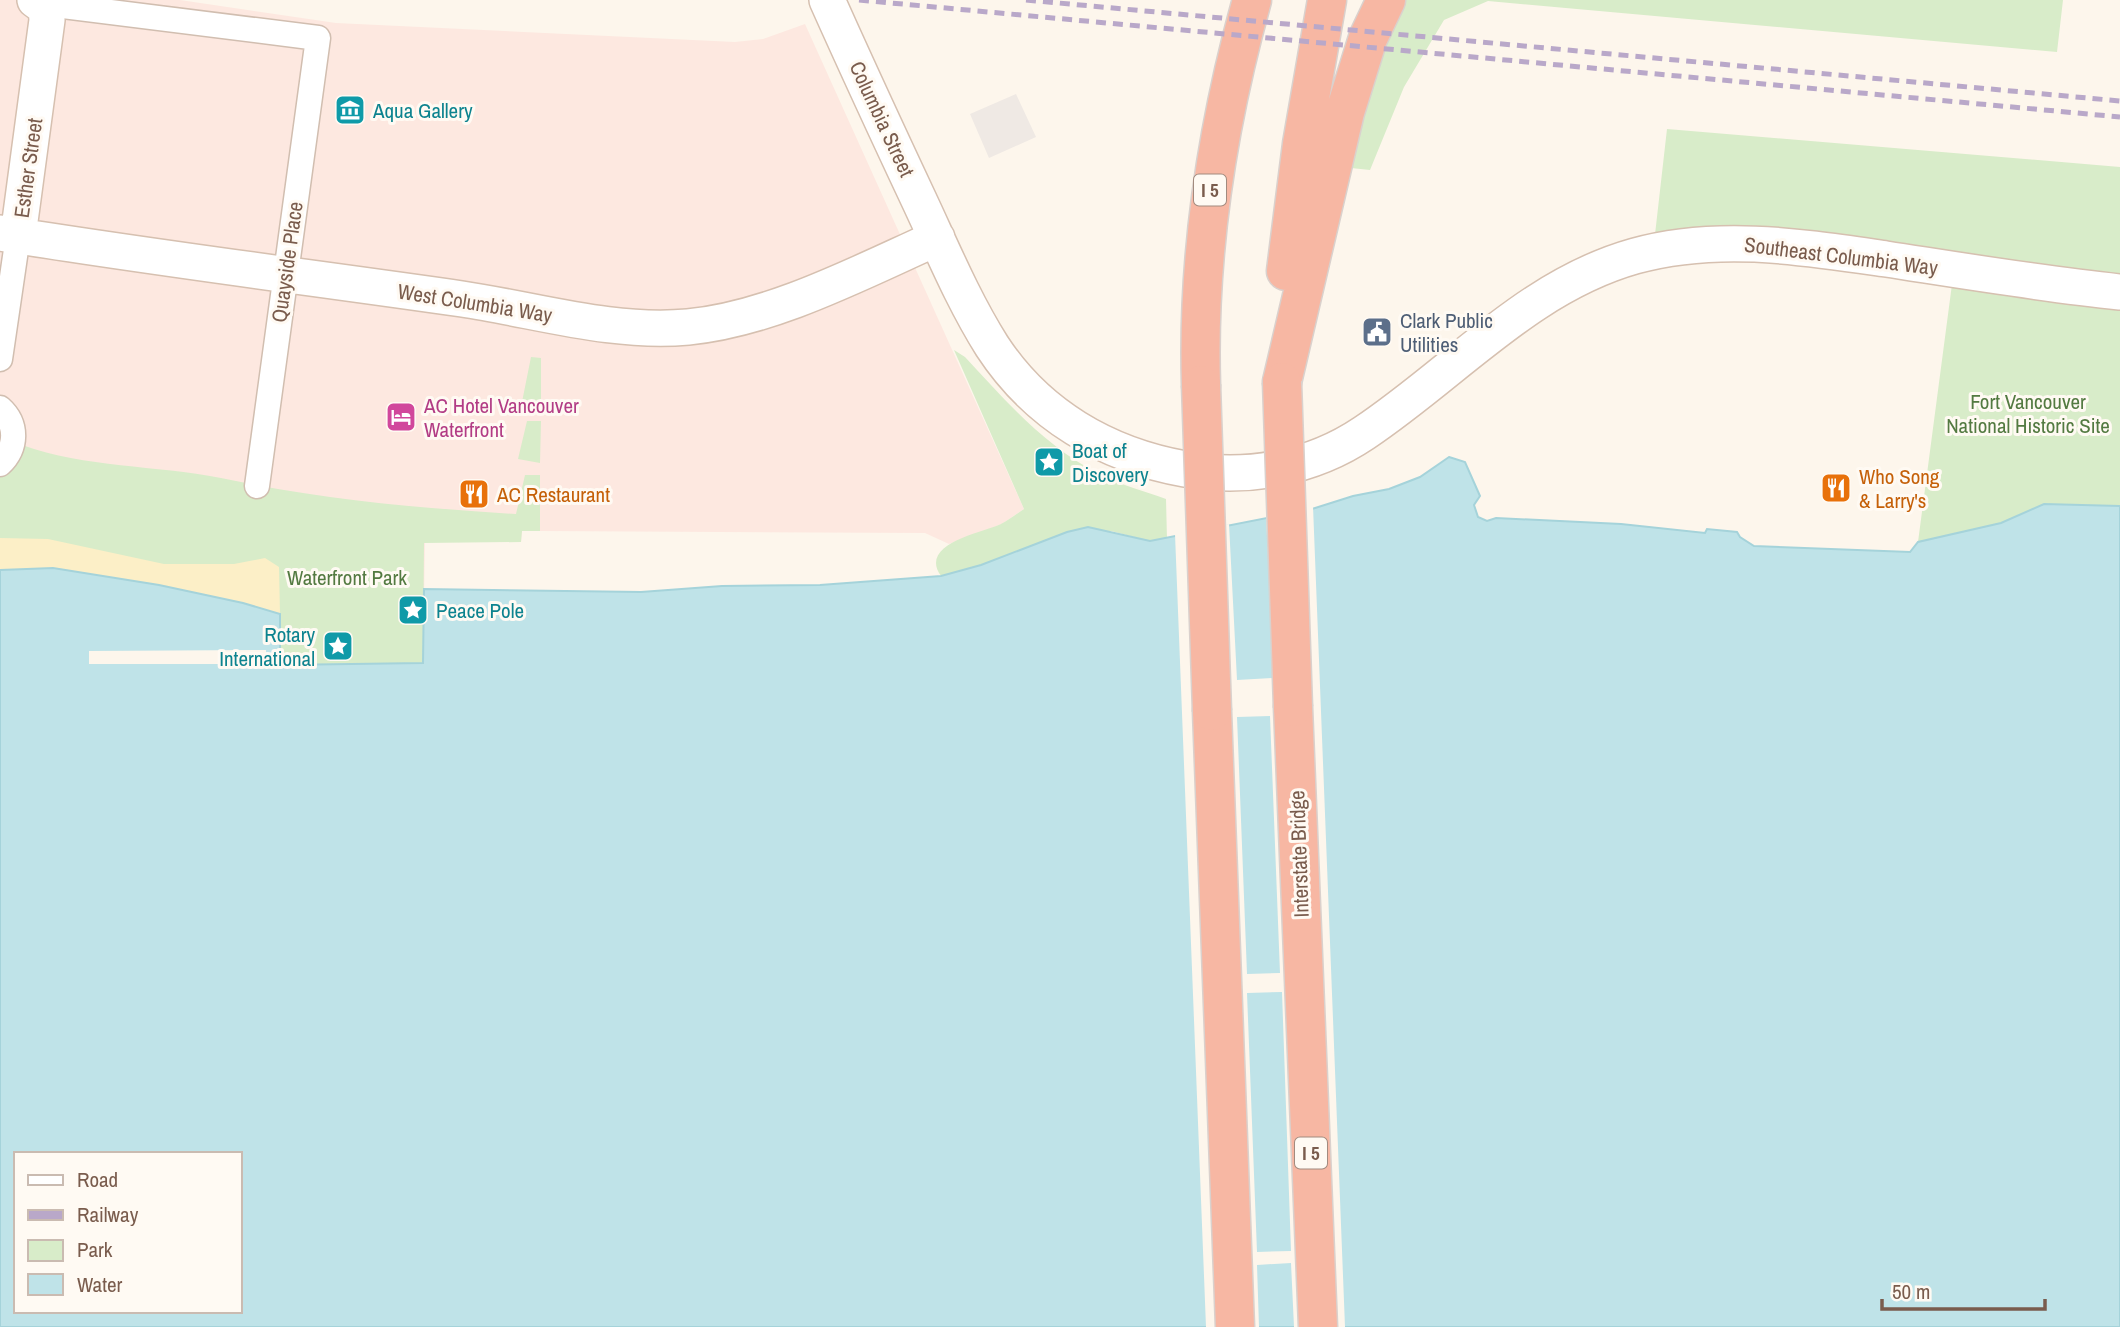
<svg xmlns="http://www.w3.org/2000/svg" width="2120" height="1327" font-family="'Archivo Narrow',sans-serif">
<style>
.commercial{fill:#fde8e0}
.industrial{fill:#efe9e4}
.green{fill:#d8ecc9}
.sand{fill:#fcefc7}
.water{fill:#bfe3e8;stroke:#a5d3da;stroke-width:2;fill-rule:evenodd}
.pier{fill:#fdf6ec;fill-rule:evenodd}
.lines{fill:none;stroke-linecap:round;stroke-linejoin:round}
.street-casing{stroke:#d1beb0;stroke-width:27}
.secondary-casing{stroke:#d6c0b0;stroke-width:38}
.highway-casing{stroke:#dad1cd;stroke-width:41}
.street{stroke:#fff;stroke-width:24}
.secondary{stroke:#fff;stroke-width:35}
.highway{stroke:#f7b7a3;stroke-width:38}
.rail{stroke:#b9a8c9;stroke-width:5;stroke-dasharray:10 7;stroke-linecap:butt}
.highway-bridge-casing{stroke:#dad1cd;stroke-width:41;stroke-linecap:butt}
.highway-bridge{stroke:#f7b7a3;stroke-width:38}
.labels{text-anchor:middle;dominant-baseline:central;stroke-width:6;stroke-linejoin:round;paint-order:stroke}
.shield{fill:#fffaf3;stroke:#a28b7f;stroke-width:2}
.shield-label{font-size:19px;font-weight:bold;fill:#7a5c4d}
.culture-label{font-size:21px;fill:#0d838f;stroke:#fffaf3;text-anchor:start}
.street-label{font-size:21px;fill:#7a5c4d;stroke:#fffaf3}
.service-label{font-size:21px;fill:#4e5e75;stroke:#fffaf3;text-anchor:start}
.park-label{font-size:21px;fill:#537a41;stroke:#fffaf3}
.hotel-label{font-size:21px;fill:#b23c85;stroke:#fffaf3;text-anchor:start}
.food-label{font-size:21px;fill:#c56008;stroke:#fffaf3;text-anchor:start}
</style>
<rect width="100%" height="100%" fill="#fdf6ec"/>
<path class="commercial" d="M0,0h180l156,23 399,19 28,-3 42,-15 219,485 -22,15 -53,20 -24,-11 -385,-2h-18l-1,11h-96l-2,121 -370,-95 -53,2z"/>
<path class="industrial" d="M1016,94l20,43 -47,21 -19,-44z"/>
<path class="green" d="M1406,0h657l-6,52 -569,-51 -44,19 -40,67 -34,83 -19,-2c12,-57 28,-115 55,-168z
M1667,129l453,38v339l-76,-2 -43,19 -83,19 36,-273 -301,-17z
M954,350l11,7c40,43 81,91 135,117 21,11 44,17 66,25l1,40 -17,2 -39,-10 -44,1 -86,33 -40,11c-23,-32 40,-43 60,-52 8,-4 15,-10 23,-15z
M531,357l10,1v52l-20,-3z
M527,421h14l-1,42 -22,-4z
M22,445c64,23 133,20 199,33 98,21 196,30 295,36l9,-39h15v56h-18l-1,11 -97,1 -1,120 -144,2 1,-51 -227,-46 -53,2v-96z"/>
<path class="sand" d="M0,538l48,1 116,25h70l31,-6 14,9 1,47 -37,-11 -84,-18 -106,-17 -53,2z"/>
<path class="water" d="M1449,457l16,5 15,34 -6,9 4,12 9,4 9,-3 125,6 84,9 2,-4 30,3 3,5 14,9 156,6 8,-10 83,-19 43,-19 76,2v821h-2120v-757l53,-2 106,17 84,18 37,11v51l143,-2 1,-74 217,3 81,-6 98,-1 121,-9 40,-11 86,-33 21,-5 62,14 162,-32 41,-13 36,-7 31,-12zM16,1154h224v157h-224z"/>
<path class="pier" d="M1313,506l32,821h-51l-3,-64 -34,2 2,62h-53l-31,-793 54,-10 8,156 37,-2 -8,-162zM1270,716l10,257 -33,1 -10,-257zM1282,992l9,259 -34,1 -10,-259z
M266,650v14h-177v-13z"/>
<g class="lines">
<g class="street-casing">
<path id="street" d="M63,6l255,32 -61,448
M0,359l18,-123
M0,408c18,16 17,40 0,56"/>
</g>
<g class="secondary-casing">
<path id="secondary" d="M827,0c30,67 61,134 92,200 23,49 44,100 73,146 45,69 114,109 193,123 62,11 127,-1 179,-36 90,-60 164,-147 271,-177 83,-23 168,-9 251,3 78,12 156,25 234,33
M0,233c154,25 308,44 462,66 74,11 151,35 226,28 84,-8 173,-55 249,-89
M18,236l29,-216 -1,-12 -11,-8"/>
</g>
<g class="highway-casing">
<path id="highway" d="M1286,271l16,-127 25,-144
M1282,382l63,-270 23,-74 18,-38
M1201,385c-4,-132 16,-259 51,-385
M1293,707l25,620
M1212,711l23,616"/>
</g>
<use href="#street" class="street"/>
<use href="#secondary" class="secondary"/>
<use href="#highway" class="highway"/>
<path class="rail" d="M859,0l1261,117
M1026,0l1094,101"/>
<g class="highway-bridge-casing">
<path id="highway-bridge" d="M1282,382l11,325
M1201,385l11,326"/>
</g>
<use href="#highway-bridge" class="highway-bridge"/>
</g>
<defs>
<g id="museum-square" transform="scale(1.575)"><rect x="-9" y="-9" width="18" height="18" rx="4" fill="#0f9aa8" stroke="#fffaf3"/><path d="M0-6L6-3V-2H-6V-3ZM-5-1h2V3h-2ZM-1-1h2V3h-2ZM3-1h2V3H3ZM-6 4H6V6H-6Z" fill="#fff"/></g>
<g id="civic-square" transform="scale(1.575)"><rect x="-9" y="-9" width="18" height="18" rx="4" fill="#5c6f8a" stroke="#fffaf3"/><path d="M-.6-6.5H3V-4.5H.6V-3L4-1V1h2V6H-6V1h2V-1L-.6-3ZM-1.2 2.5V6h2.4V2.5Z" fill="#fff"/></g>
<g id="hotel-square" transform="scale(1.575)"><rect x="-9" y="-9" width="18" height="18" rx="4" fill="#d1479c" stroke="#fffaf3"/><path d="M-6-4.5h1.5V1H6V5H4.5V3h-9V5H-6ZM-4 0a1.8 1.8 0 1 1 3.6 0ZM.5 0V-2.5h3Q6-2.5 6 0Z" fill="#fff"/></g>
<g id="sight-square" transform="scale(1.575)"><rect x="-9" y="-9" width="18" height="18" rx="4" fill="#0f9aa8" stroke="#fffaf3"/><path d="M0-6L1.8-2.2L6-1.7L2.9 1.2L3.7 5.4L0 3.3L-3.7 5.4L-2.9 1.2L-6-1.7L-1.8-2.2Z" fill="#fff"/></g>
<g id="restaurant-square" transform="scale(1.575)"><rect x="-9" y="-9" width="18" height="18" rx="4" fill="#e8710a" stroke="#fffaf3"/><path d="M-5-6h1v4h1v-4h1v4h1v-4h1v5L-1.5 .5V6h-2V.5L-5-1ZM5-6V6H3V1.5H1.5Q1.5-4 5-6Z" fill="#fff"/></g>
</defs>
<g fill-rule="evenodd">
<use href="#museum-square" x="350" y="110"/>
<use href="#civic-square" x="1377" y="332"/>
<use href="#hotel-square" x="401" y="417"/>
<use href="#sight-square" x="1049" y="462"/>
<use href="#restaurant-square" x="1836" y="488"/>
<use href="#restaurant-square" x="474" y="494"/>
<use href="#sight-square" x="413" y="610"/>
<use href="#sight-square" x="338" y="646"/>
</g>
<g class="labels">
<g class="shield">
<rect x="1194" y="174.5" width="32" height="31" rx="5"/>
<rect x="1295" y="1137.5" width="32" height="31" rx="5"/>
</g>
<g class="shield-label">
<text x="1210" y="190">I 5</text>
<text x="1311" y="1153">I 5</text>
</g>
<g class="culture-label">
<text x="373" y="110">Aqua Gallery</text>
<text x="1072" y="450">Boat of<tspan x="1072" dy="24">Discovery</tspan></text>
<text x="436" y="610">Peace Pole</text>
<text x="315" y="634" text-anchor="end">Rotary<tspan x="315" dy="24">International</tspan></text>
</g>
<g class="street-label">
<text transform="translate(882 119) rotate(65)">Columbia Street</text>
<text transform="translate(28 168) rotate(-82)">Esther Street</text>
<text transform="translate(1841 256) rotate(7)">Southeast Columbia Way</text>
<text transform="translate(287 262) rotate(-82)">Quayside Place</text>
<text transform="translate(475 303) rotate(9)">West Columbia Way</text>
<text transform="translate(1299 854) rotate(-92)">Interstate Bridge</text>
</g>
<g class="service-label">
<text x="1400" y="320">Clark Public<tspan x="1400" dy="24">Utilities</tspan></text>
</g>
<g class="park-label">
<text x="2028" y="401">Fort Vancouver<tspan x="2028" dy="24">National Historic Site</tspan></text>
<text x="347" y="577">Waterfront Park</text>
</g>
<g class="hotel-label">
<text x="424" y="405">AC Hotel Vancouver<tspan x="424" dy="24">Waterfront</tspan></text>
</g>
<g class="food-label">
<text x="1859" y="476">Who Song<tspan x="1859" dy="24">&amp; Larry's</tspan></text>
<text x="497" y="494">AC Restaurant</text>
</g>
</g>
<rect x="14" y="1152" width="228" height="161" fill="#fffaf3" stroke="#cabbb1" stroke-width="2"/>
<rect x="28" y="1175" width="35" height="10" fill="#ffffff" stroke="#cabbb1" stroke-width="2"/>
<text x="77" y="1187" font-size="21" fill="#7a5c4d">Road</text>
<rect x="28" y="1210" width="35" height="10" fill="#b9a8c9" stroke="#cabbb1" stroke-width="2"/>
<text x="77" y="1222" font-size="21" fill="#7a5c4d">Railway</text>
<rect x="28" y="1240" width="35" height="21" fill="#d8ecc9" stroke="#cabbb1" stroke-width="2"/>
<text x="77" y="1257" font-size="21" fill="#7a5c4d">Park</text>
<rect x="28" y="1274" width="35" height="21" fill="#bfe3e8" stroke="#cabbb1" stroke-width="2"/>
<text x="77" y="1292" font-size="21" fill="#7a5c4d">Water</text>
<path d="M1882 1299v10h163v-10" fill="none" stroke="#7a5c4d" stroke-width="3.5"/>
<text x="1892" y="1299" font-size="21" fill="#7a5c4d" stroke="#fffaf3" stroke-width="5" paint-order="stroke">50 m</text>
</svg>
